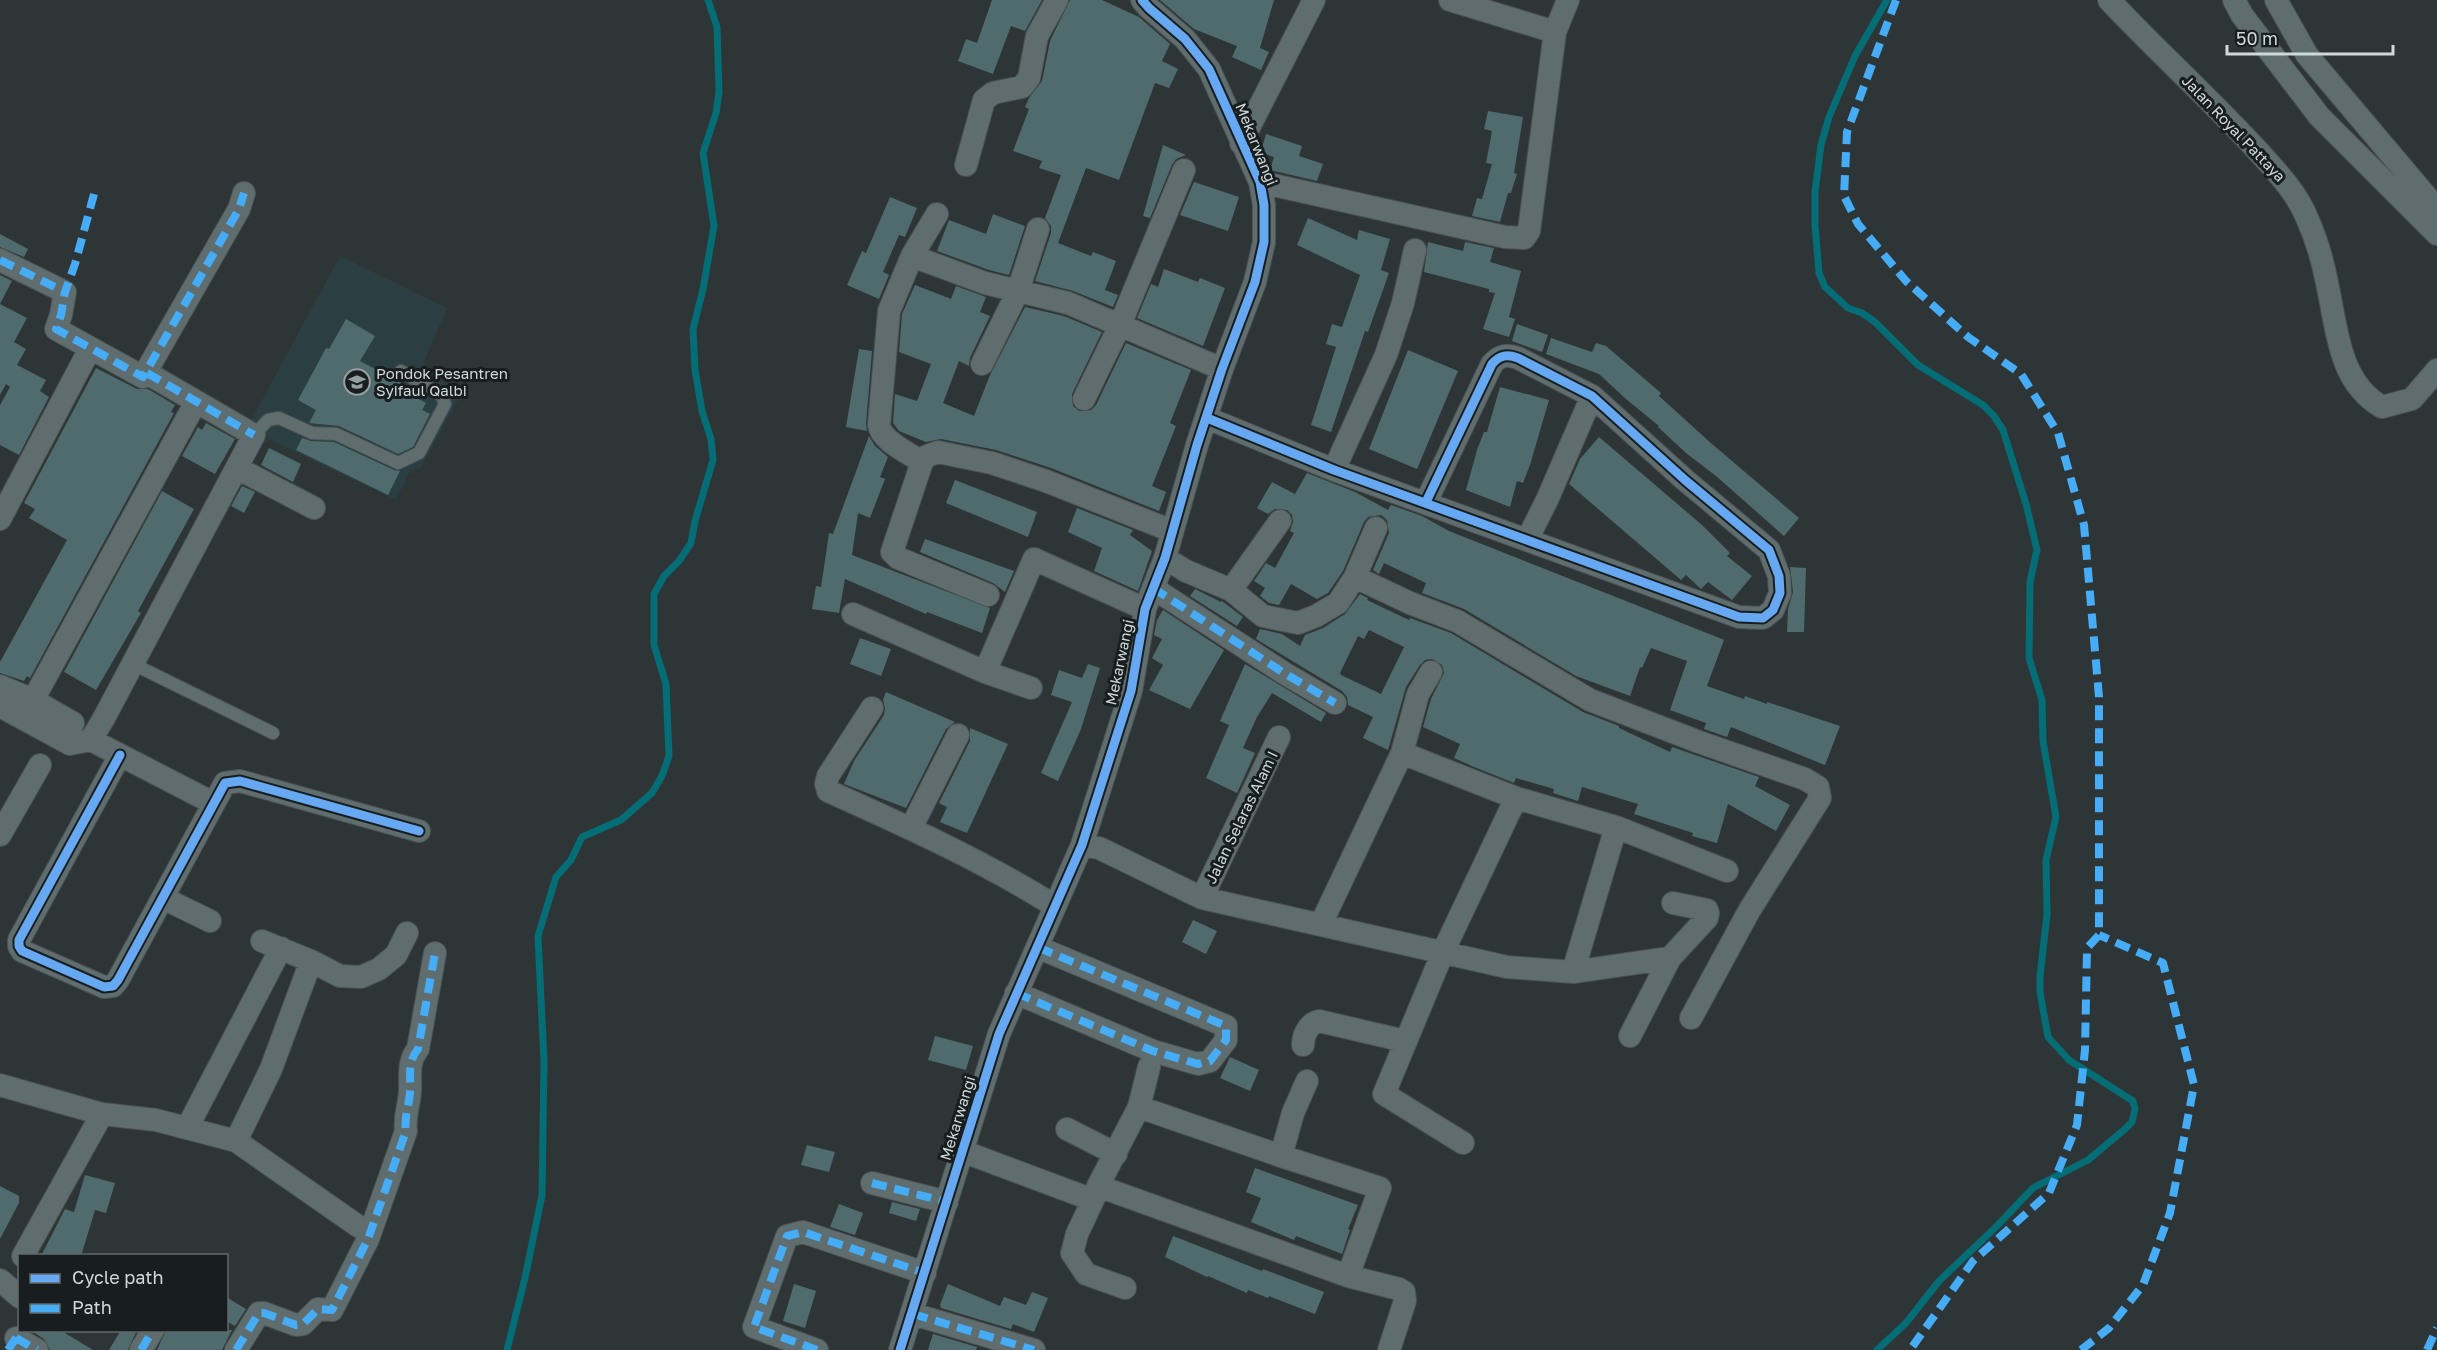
<svg xmlns="http://www.w3.org/2000/svg" width="2437" height="1350" font-family="'Golos Text',sans-serif">
<style>
.built{fill:#2b3f42}
.lines{fill:none;stroke-linecap:round;stroke-linejoin:round}
.stream{stroke:#046d75;stroke-width:7}
.building{fill:#506b6e;fill-rule:evenodd}
.service-casing{stroke:#4c5253;stroke-width:14}
.minor-casing{stroke:#4c5253;stroke-width:24}
.service{stroke:#606d6e;stroke-width:12}
.minor{stroke:#606d6e;stroke-width:22}
.quiet{stroke:#46acf6;stroke-width:8;stroke-dasharray:15 8;stroke-linecap:butt}
.cycleway-casing{stroke:#181e1f;stroke-width:13}
.cycleway{stroke:#66a8f1;stroke-width:9}
.labels{text-anchor:middle;dominant-baseline:central;stroke-width:6;stroke-linejoin:round;paint-order:stroke}
.street-label{font-size:15px;fill:#d0d9da;stroke:#181e1f}
.poi-label{font-size:15px;fill:#d0d9da;stroke:#181e1f;text-anchor:start}
</style>
<rect width="100%" height="100%" fill="#2e3536"/>
<path class="built" d="M340,256l107,52 -27,63 42,21 -41,76 -11,3 -14,29 -121,-58 -27,-16z"/>
<g class="lines">
<path class="stream" d="M507,1350l18,-72 17,-83 2,-133 -6,-126 18,-59 15,-17 11,-23 39,-17 31,-27 10,-17 7,-20 -3,-72 -12,-39v-51l10,-18 15,-15 12,-18 4,-22 18,-61 -2,-21 -9,-28 -7,-41 -2,-41 10,-40 11,-63 -11,-73 13,-40 3,-21 -2,-65 -9,-27
M1877,1350l29,-27 33,-42 57,-54 37,-39 55,-28 37,-31 7,-7 3,-13 -2,-8 -64,-41 -21,-23 -8,-45v-16l7,-61 -1,-55 10,-43 -13,-76 -1,-41 -13,-42 1,-76 7,-32 -11,-46 -23,-74 -9,-14 -11,-11 -65,-40 -43,-43 -13,-9 -14,-5 -23,-21 -6,-14 -4,-48v-33l6,-47 8,-28 26,-61 32,-56"/>
</g>
<path class="building" d="M992,0h50l-17,31 -14,-5 -18,48 -35,-13 8,-22 11,4z
M1070,0h32l37,17 31,27 -8,17 16,8 -9,19 -14,-5 -36,97 -33,-12 -28,75 33,13 2,-4 23,9 -11,29 13,5 -5,12 -40,-16 -38,-10 16,-48v-7l-6,-8 16,-43 -22,-7 3,-7 -29,-10 16,-42 -4,-2 4,-9 13,-17 8,-40z
M1160,0h114l-14,48 9,4 -8,18 -29,-13 5,-11 -43,-17z
M1488,111l35,6 -9,56 3,1 -6,19h-3l-8,29 -28,-6 5,-18 5,1 10,-35 -6,-1 6,-32 -8,-2z
M1266,134l36,12 -3,10 24,8 -6,17 -47,-11 4,-13 -12,-4 -1,-2z
M1163,145l23,10 -10,4 -4,6 -22,53 -7,-2z
M1194,182l45,15 -11,34 -48,-16z
M890,197l27,11 -12,29 -6,-2 -16,37 6,3 -10,24 -32,-14 15,-34 4,2z
M993,214l32,12 -16,49 -20,-5 -52,-19 12,-31 37,14z
M1308,218l49,22 2,-10 31,9 -9,31 8,3 -21,59 -3,-1 -34,101 -20,-7 25,-78 -10,-3 6,-20 10,3 18,-52 -63,-30z
M0,234l28,15 -4,8 -24,-10z
M1428,242l35,9 2,-9 29,6 -4,14 31,9 -12,46 6,2 -6,18 -26,-8 12,-36 -6,-1v-3l-65,-17z
M1164,269l34,13 2,-4 25,10 -22,58 -66,-28 14,-34 7,3z
M0,275l12,6 -12,23z
M915,285l36,14 5,-13 30,11 -6,15 10,4 -20,42 -1,8 -10,-5 -16,42 31,13 16,-41 35,-68 39,9 38,16 -30,62 1,12 6,5 12,-1 5,-5 30,-62 65,27 -21,53 6,3 -24,60 14,6 -7,19 -108,-43 -55,-18 -55,-11 -15,3 -27,-11 -6,-8 2,-29 22,7 14,-37 -32,-12 3,-38z
M0,304l27,14 -13,24 12,7 -9,16 29,15 -6,11 9,6 -30,58 -19,-10v-40l10,-18 -4,-3 -6,11z
M346,319l29,17 -15,25 49,26 -3,5 20,11 -4,7 8,4 -17,33 -15,7 -59,-28 -30,-3 7,-13 -18,-10 28,-52 3,1z
M1517,324l31,11 -6,17 -30,-11z
M1551,338l41,14 4,-9 10,3 55,47 -2,3 53,48 87,74 -15,18 -68,-60 -30,-23 -28,-26 1,-1 -33,-27 -27,-25 -53,-20z
M859,349l13,2 -6,73 1,7 -21,-4z
M1408,350l50,21 -41,98 -48,-20z
M96,368l41,21h11l27,16 -4,7 3,1 -144,265 -3,-2 -3,5 -24,-8v-11l67,-122 -38,-22 6,-9 -11,-6z
M1500,387l49,13 -19,65 -7,18 -6,-2 -7,26 -44,-17 11,-40 7,-18h3z
M206,423l29,16 -20,35 -33,-18 16,-29 4,3z
M869,436l6,10 13,11 -8,20 5,2 -15,39 -12,-5 -6,42 138,53 -8,25 -55,-21 -1,2 -81,-35 -6,34 -27,-4 4,-23 5,1 8,-54 4,1z
M1599,437l103,88 28,28 -3,3 25,20 -20,24 -24,-18 -7,7 -15,-14 -5,5 -112,-96 11,-25z
M302,438l9,3 23,1 60,28 6,1 -12,24 -92,-45z
M269,448l32,16 -8,18 -32,-17z
M1307,473l48,19 33,18 3,-5 31,11 27,15 273,108 2,1 -17,46 37,13 1,-3 22,8v-2l73,24 -15,39 -94,-38 -4,10 -23,-8 2,-6 -36,-13 17,-49 -36,-13 -9,20 -2,-1 -10,29 -54,-20 -112,-67 -42,-16 4,-10 -42,-20 -5,11 -6,-4 16,-37 -2,-13 -6,-5 -13,2 -4,5 -21,49 -15,22 -11,6 -26,-15 -12,21 -10,-2 -9,-7 5,-8 -11,-7 12,-18 9,5 19,-35 -4,-2 3,-9 -1,-7 -5,-5 -12,-1 -7,5 -11,-6 15,-26 23,12z
M955,480l82,32 -9,25 -82,-34z
M242,486l13,6 -11,21 -13,-7z
M162,491l32,18 -56,102 3,2 -45,77 -32,-18z
M1077,508l56,22 -3,5 22,16 -14,40 -44,-20 8,-23 -34,-16z
M925,539l89,32 -9,21 -12,-9 -73,-31z
M1790,567l16,1 -2,64h-17l1,-23 5,-17z
M1195,589l26,13 1,-1 21,16 -6,9 -47,-30z
M1360,594l8,4 -1,2 42,20 1,-2 41,15 132,79 36,14v2l51,24 2,-5 87,30 -4,9 35,19 -14,26 -48,-27 -11,39 -25,-7 1,-3 -59,-19 4,-10 -56,-17 -4,14 -25,-8 1,-4 -38,-11 -2,5 -40,-16 -20,-9 6,-14 -37,-17 8,-28 13,-26 -2,-8 -10,-6 -7,1 -5,5 -14,22 -18,63 -25,-12 10,-21 -25,-12 -1,-8 -5,-6 -86,-52 4,-10 22,5 18,12 5,-11 18,-7 22,-14zM1369,630l35,17 -23,47 -40,-19 -1,-2 18,-37 6,3z
M1163,610l61,40 -34,59 -41,-19 14,-25 -11,-7 10,-19 -8,-4 3,-15z
M860,638l31,11 -10,27 -31,-12z
M1088,664l12,4 -19,61 -23,52 -17,-8 31,-71 -21,-7 8,-25 23,8z
M1245,664l81,49 -5,9 -49,-29 -15,24 -14,31 12,5 -18,40 -31,-15 23,-53 -9,-4z
M886,692l69,30 -9,7 -40,79 -62,-24 10,-23 30,-46 1,-7 -2,-8z
M970,728l38,16 -41,89 -27,-11 7,-15 -8,-4 31,-62z
M1193,920l24,11 -11,23 -24,-12z
M935,1036l38,10 -7,24 -38,-10z
M1230,1057l29,13 -9,21 -30,-13z
M807,1145l28,7 -6,20 -28,-7z
M1255,1168l103,37 -10,24 2,1 -8,24 -46,-18 -2,4 -43,-18 10,-24 -15,-6z
M85,1175l30,8 -9,30 -11,-3 -14,46h-40l24,-47 9,3z
M0,1186l19,10v7l-19,36z
M892,1202l28,7 -4,12 -27,-8z
M839,1204l24,9 -8,22 -25,-8z
M1173,1236l89,35 1,-2 61,23 -9,22 -46,-18 -1,2 -20,-8 -1,3 -39,-17 -1,1 -42,-20z
M794,1284l22,7 -11,37 -22,-7z
M948,1284l52,22 4,-9 22,8 6,-13 16,6 -14,34 -21,-8 -2,5 -70,-21 -1,-3z
M226,1297l20,12 -11,17 -9,-5z
M30,1330h30l33,20h-43l-6,-11z
M121,1330h16l-9,20h-19z
M166,1330h66l-10,20h-65z
M933,1334l44,13 -1,3h-48z"/>
<g class="lines">
<g class="service-casing">
<path id="service" d="M254,435l14,-15 11,-2 33,15 24,1 62,29 21,-10 26,-49 -3,-8 -41,-25
M133,664l140,69"/>
</g>
<g class="minor-casing">
<path id="minor" d="M1450,0l105,32
M2109,0c48,51 100,98 147,149 19,21 40,42 51,69 9,20 16,44 20,65 10,44 11,99 55,124l30,-8 25,-29
M2234,0l8,15 77,101 118,118
M2276,0l31,55 130,154
M1241,143l73,-143
M966,165l18,-65 9,-7 29,-6 7,-9 8,-42 20,-36
M1260,182l245,55 19,1 5,-7 26,-199 13,-32
M912,256l25,-42
M0,260l65,32 -4,23 -5,14 87,48 96,-168 5,-16
M982,364l36,-73 20,-62
M1084,399l36,-74 64,-155
M1207,418l127,52 405,147 24,1 10,-8 7,-17 -1,-17 -10,-26 -84,-70 -93,-84 -74,-38c-11,-4 -18,-3 -26,6l-66,138
M922,462c-13,-9 -41,-21 -43,-37l10,-114 23,-55 73,27 83,20 154,66
M237,468l77,40
M1334,470l52,-115 17,-52 12,-53
M0,519l84,-159
M1528,538l19,-38 45,-104
M1165,558l21,13 45,19 32,26 35,7 18,-7 22,-13 17,-26 55,26 47,18 133,79 109,42 106,37 13,8 2,11 -71,113 -58,107
M1355,577l21,-49
M1153,588l131,85 51,30
M1231,590l49,-69
M988,595l-90,-37 -6,-6 30,-90 5,-6 11,-4 54,11 54,18 126,50
M853,614l132,58 49,-113 111,50
M985,672l46,16
M0,686l33,14 40,23
M33,700l158,-289
M0,706l70,38 21,-4 122,63
M872,708l-44,68 -2,8 2,7c78,35 155,70 227,115
M91,740l13,-22 150,-283 -107,-62
M1402,753l114,45 100,29 -43,145
M120,755l-101,185v6l3,5 82,36 9,-1 5,-6 107,-197 15,-2 179,50
M1616,827l111,44
M911,828l47,-93
M0,835l40,-70
M1082,845l17,3 103,50 305,69 66,5 97,-14 37,-40 1,-5 -1,-3 -34,-7
M163,898l47,23
M1202,898l77,-161
M1321,924l81,-171 16,-59 13,-22
M311,961l29,15 21,1 18,-8 17,-14 11,-22
M1016,993l137,58 45,13 12,-3 16,-21v-14l-189,-79
M1630,1036l40,-78
M1303,1045c0,-10 6,-22 16,-24l86,20
M0,1085l102,29 54,6 80,21 122,85
M187,1128l94,-180
M1067,1129l49,25
M236,1141l35,-72 40,-108 -49,-20
M1463,1143l-79,-49 59,-142 73,-154
M962,1151l131,49 5,-14 41,-79 10,-40
M1281,1156l12,-43 14,-32
M872,1183l75,19
M1098,1186l250,90 32,-88 -99,-32 -142,-49
M1093,1200l-16,34 -5,19 14,21 39,14
M23,1256l79,-142
M1348,1276l51,13 5,3 1,9 -16,49
M0,1280l20,17
M913,1314l121,36
M16,1338l21,12
M141,1350l12,-20
M236,1350l23,-37h5l32,12 7,-1 15,-15 14,1 36,-71 38,-108c-2,-16 3,-24 4,-39 1,-15 -3,-30 8,-43l17,-96
M817,1350l-63,-23 33,-91 16,-4 122,41
M900,1350l99,-316 83,-189 49,-154 14,-82 20,-51 32,-113 25,-76 33,-87 9,-40v-37l-4,-23 -51,-113 -24,-30 -36,-31 -7,-8"/>
</g>
<use href="#service" class="service"/>
<use href="#minor" class="minor"/>
<path class="quiet" d="M1896,0l-49,132 -3,64 14,28 48,57 62,56 53,37 37,59 26,92 15,172v238l-12,13 -2,102 -8,75 -28,68 -76,68 -63,89
M94,194l-19,70 -10,28 -4,23 -5,14 87,48 96,-168 5,-16
M0,260l65,32
M147,373l107,62
M1153,588l131,85 51,30
M1016,993l137,58 45,13 12,-3 16,-21v-14l-189,-79
M872,1183l75,19
M913,1314l121,36
M16,1338l21,12
M8,1350l13,-20
M141,1350l12,-20
M236,1350l23,-37h5l32,12 7,-1 15,-15 14,1 36,-71 38,-108c-2,-16 3,-24 4,-39 1,-15 -3,-30 8,-43l17,-96
M817,1350l-63,-23 33,-91 16,-4 122,41
M2081,1350l28,-22 34,-43 27,-72 24,-128 -31,-122 -64,-28
M2427,1350l10,-22"/>
<g class="cycleway-casing">
<path id="cycleway" d="M1207,418l127,52 405,147 24,1 10,-8 7,-17 -1,-17 -10,-26 -84,-70 -93,-84 -74,-38c-11,-4 -18,-3 -26,6l-66,138
M120,755l-101,185v6l3,5 82,36 9,-1 5,-6 107,-197 15,-2 179,50
M900,1350l99,-316 83,-189 49,-154 14,-82 20,-51 32,-113 25,-76 33,-87 9,-40v-37l-4,-23 -51,-113 -24,-30 -36,-31 -7,-8"/>
</g>
<use href="#cycleway" class="cycleway"/>
</g>
<defs>
<g id="school-ring" transform="scale(1.35)"><circle r="9.5" fill="#181e1f" stroke="#97a0a1" stroke-width="1.5"/><path d="M0-5L7-2L0 1L-7-2ZM-4 1L0 2.5L4 1V4Q0 6-4 4Z" fill="#97a0a1"/></g>
</defs>
<g fill-rule="evenodd">
<use href="#school-ring" x="357" y="382"/>
</g>
<g class="labels">
<g class="street-label">
<text transform="translate(2234 128) rotate(46)">Jalan Royal Pattaya</text>
<text transform="translate(1257 144) rotate(68)">Mekarwangi</text>
<text transform="translate(1119 662) rotate(-78)">Mekarwangi</text>
<text transform="translate(1241 817) rotate(-64)">Jalan Selaras Alam I</text>
<text transform="translate(957 1118) rotate(-73)">Mekarwangi</text>
</g>
<g class="poi-label">
<text x="376" y="373">Pondok Pesantren<tspan x="376" dy="17">Syifaul Qalbi</tspan></text>
</g>
</g>
<rect x="18" y="1254" width="210" height="78" fill="#181e1f" stroke="#62696a" stroke-width="1.5"/>
<rect x="30" y="1274" width="30" height="9" fill="#66a8f1" stroke="#62696a" stroke-width="1.5"/>
<text x="72" y="1284" font-size="18" fill="#d0d9da">Cycle path</text>
<rect x="30" y="1304" width="30" height="9" fill="#46acf6" stroke="#62696a" stroke-width="1.5"/>
<text x="72" y="1314" font-size="18" fill="#d0d9da">Path</text>
<path d="M2227 45v9h166v-9" fill="none" stroke="#d0d9da" stroke-width="3"/>
<text x="2236" y="45" font-size="18" fill="#d0d9da" stroke="#181e1f" stroke-width="4.5" paint-order="stroke">50 m</text>
</svg>
